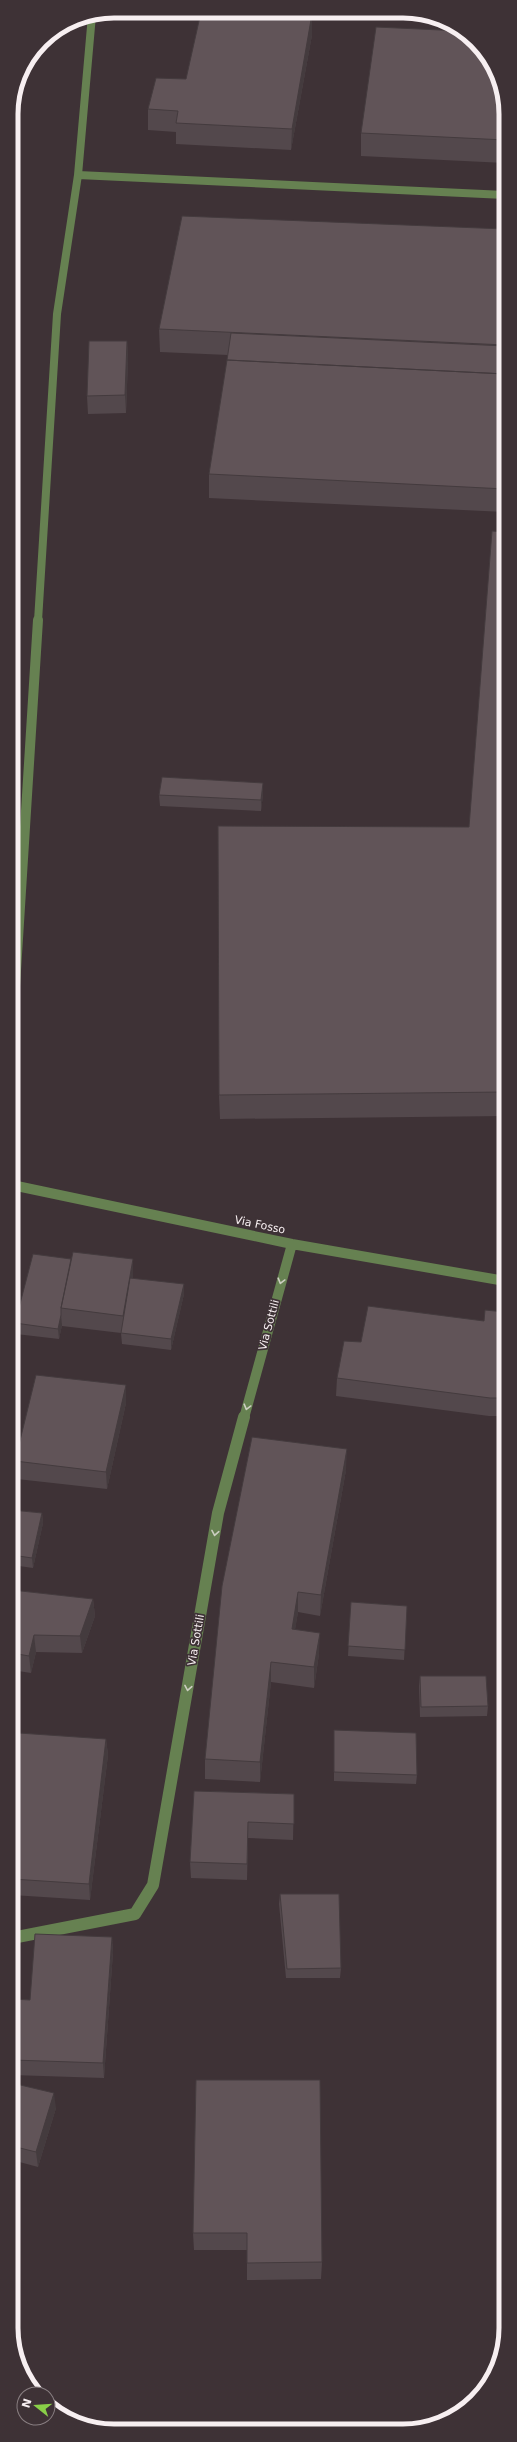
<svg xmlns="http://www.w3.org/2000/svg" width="517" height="2442" font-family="'DejaVu Sans',sans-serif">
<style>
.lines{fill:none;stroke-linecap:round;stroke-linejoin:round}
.minor-far2{stroke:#668151;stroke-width:8}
.minor-far1{stroke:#668151;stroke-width:10}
.minor{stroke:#668151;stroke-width:12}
.wall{fill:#53484c}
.shaded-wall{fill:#443b3e}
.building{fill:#615458;stroke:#443b3e}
.oneway{stroke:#cccec1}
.labels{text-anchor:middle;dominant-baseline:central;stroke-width:3.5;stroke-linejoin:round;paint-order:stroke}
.street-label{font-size:11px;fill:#f7eff1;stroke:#3e3236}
.rim{fill:none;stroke:#f7eff1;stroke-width:5}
</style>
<rect width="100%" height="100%" fill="#3e3236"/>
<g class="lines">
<path class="minor-far2" d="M78,175l427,20
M38,621l19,-307 21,-139 14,-160"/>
<path class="minor-far1" d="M11,1050l27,-430
M12,1185l280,59 213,37
M244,1418l48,-174"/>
<path class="minor" d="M12,1938l123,-24 18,-29 65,-372 26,-96"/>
</g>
<path class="wall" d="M312,35l-21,115 -115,-6v-12l-28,-2v-21l38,-30z
M505,101v62l-144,-7v-23z
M505,229v283l-296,-14v-24l19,-119 -68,-3 -1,-23z
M127,341l1,18 -2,54 -38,1 -1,-18z
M505,532v584l-285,3 -1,-24 250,-268z
M11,542l3,22v76h-3z
M263,783v11l-2,17 -101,-5 -1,-11z
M71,1259h62v19l51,16 -13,56 -49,-6 -1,-11 -59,-7v-1l-3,14 -43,-5 -1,-11z
M505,1312l1,104h-17l-153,-20 1,-18 24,-36 123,-21z
M126,1403l-19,86 -90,-10 -2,-18z
M346,1470l-26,146 -22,-4 -3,17 24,25 -5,34 -43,-6 -11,100 -55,-3v-20z
M12,1510l30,3 1,10 -10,45 -21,-3z
M12,1590l81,9 2,17 -13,37 -46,-1 -5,21 -19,-3z
M351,1602l56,4 -3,54 -56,-4z
M420,1676l68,30 -1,10 -67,1 -1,-31z
M334,1730l83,45 -1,9 -82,-3z
M106,1739l2,16 -18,145 -78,-5v-110z
M194,1791l100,3 -1,46 -45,-2 -1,42 -56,-2 -1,-16z
M280,1894l61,74 -1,10h-54l-7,-74z
M112,1937l1,15 -9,126 -92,-3v-76l18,1z
M196,2080l126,182 -1,17 -74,1v-30h-53l-1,-17z
M12,2083l44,25 -18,59 -26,-7z"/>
<path class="shaded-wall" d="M312,14v21l-21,115 1,-21z
M127,341l1,18 -2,54 -1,-18z
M13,542l1,22v76l-2,-22z
M263,783v11l-2,17v-11z
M133,1259v18l-9,57 -1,-18z
M184,1284v10l-13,56v-11z
M61,1315l1,10 -3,14 -1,-10z
M126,1385v18l-19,86 -1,-17z
M347,1449l-1,21 -26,146 1,-21z
M42,1513l1,10 -10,45 -1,-10z
M298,1592v20l-6,37v-20z
M93,1599l2,17 -13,37 -2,-17z
M320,1633l-1,21 -5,34v-21z
M34,1635l2,17 -5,21 -2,-17z
M271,1662v20l-11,100v-20z
M106,1739l2,16 -18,145 -1,-16z
M248,1822v16l-1,42v-16z
M112,1937l1,15 -9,126 -1,-15z
M54,2093l2,15 -18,59 -2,-15z
M13,2191l3,18 -4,9v-24z"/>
<path class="building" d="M201,12h71l40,2 -20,115 -116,-6 2,-12 -30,-2 8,-31 30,1z
M376,27l86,4 18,15 25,55v39l-144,-7z
M182,216l323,13v116l-346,-16z
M231,333l274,13v28l-278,-14z
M89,341h38l-2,54 -38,1z
M227,360l278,14v115l-296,-15z
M492,531l13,1v560l-286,3 -1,-269 251,1z
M11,542h2l-1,76h-1z
M162,777l101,6 -2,17 -102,-5z
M73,1252l60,7 -10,57 -62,-8z
M33,1254l38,5 -10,49v7l-3,14 -43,-6z
M130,1278l54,6 -13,55 -50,-6z
M368,1306l116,15 1,-11 20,2 1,86h-16l-153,-20 7,-37 17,1z
M36,1375l90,10 -20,87 -91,-11z
M252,1437l95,12 -26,146 -23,-3 -6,37 28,4 -6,34 -43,-5 -11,100 -55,-3 17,-173z
M12,1510l30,3 -10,45 -20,-3z
M12,1590l81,9 -13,37 -46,-1 -5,21 -17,-3z
M351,1602l56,4 -2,44 -57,-4z
M420,1676h66l2,30 -67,1z
M334,1730l82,3 1,42 -83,-3z
M19,1733l87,6 -17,145 -77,-5v-94z
M194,1791l100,3v30l-46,-2 -1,42 -57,-2z
M280,1894h59l2,74 -54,1z
M35,1934l77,3 -9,126 -91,-3v-61l18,1z
M196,2080h124l2,182 -75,1v-30h-54z
M12,2083l42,10 -18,59 -24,-6z"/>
<defs><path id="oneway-chevron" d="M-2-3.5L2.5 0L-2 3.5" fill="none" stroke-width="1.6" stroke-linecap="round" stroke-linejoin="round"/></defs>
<g class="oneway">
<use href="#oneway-chevron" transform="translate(281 1281) rotate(105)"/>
<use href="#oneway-chevron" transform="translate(247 1407) rotate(105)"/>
<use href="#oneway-chevron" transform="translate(215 1533) rotate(100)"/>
<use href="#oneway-chevron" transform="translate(188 1688) rotate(100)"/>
</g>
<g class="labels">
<g class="street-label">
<text transform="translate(260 1225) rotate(12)">Via Fosso</text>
<text transform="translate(269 1325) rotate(-75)">Via Sottili</text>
<text transform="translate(196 1640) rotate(-80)">Via Sottili</text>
</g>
</g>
<path d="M0 0H517V2442H0ZM114 18H403A96 96 0 0 1 499 114V2328A96 96 0 0 1 403 2424H114A96 96 0 0 1 18 2328V114A96 96 0 0 1 114 18Z" fill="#3e3236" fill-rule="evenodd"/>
<path class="rim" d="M114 18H403A96 96 0 0 1 499 114V2328A96 96 0 0 1 403 2424H114A96 96 0 0 1 18 2328V114A96 96 0 0 1 114 18Z"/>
<g transform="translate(36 2406) rotate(287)"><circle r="19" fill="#3e3236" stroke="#887e81"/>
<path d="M0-3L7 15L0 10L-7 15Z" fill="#89cf48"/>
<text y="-6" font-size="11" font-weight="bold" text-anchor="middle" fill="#f7eff1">N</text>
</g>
</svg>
